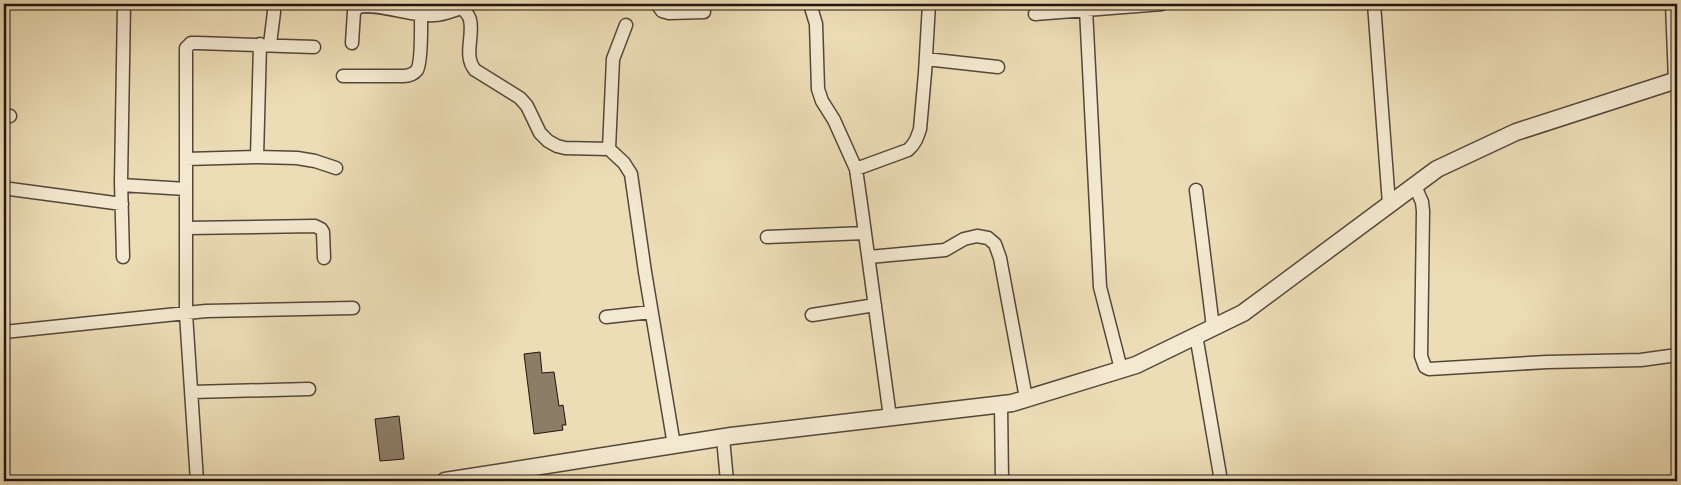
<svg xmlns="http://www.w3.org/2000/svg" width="1681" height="485" font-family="Alegreya,serif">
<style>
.building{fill:#8b7d66;stroke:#21150f}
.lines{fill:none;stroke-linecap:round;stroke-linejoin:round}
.minor-casing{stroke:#544739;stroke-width:15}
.tertiary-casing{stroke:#544739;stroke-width:19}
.minor{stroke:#f3e9d0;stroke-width:12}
.tertiary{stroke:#f3e9d0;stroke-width:16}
</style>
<rect width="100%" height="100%" fill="#edddb6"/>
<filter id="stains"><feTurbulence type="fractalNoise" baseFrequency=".004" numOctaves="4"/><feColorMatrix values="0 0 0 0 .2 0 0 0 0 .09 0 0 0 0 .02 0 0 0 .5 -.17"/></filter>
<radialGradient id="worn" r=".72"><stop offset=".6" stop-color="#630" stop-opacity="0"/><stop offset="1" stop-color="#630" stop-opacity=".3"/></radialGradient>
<path class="building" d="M540,352l2,21 12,-1 5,34 4,-1 3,20h-4l1,5 -29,4 -10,-80z
M399,416l5,43 -24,2 -5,-42z"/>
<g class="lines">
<g class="minor-casing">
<path id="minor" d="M459,4c3,6 10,9 11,16 4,16 -7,36 5,50l45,28 7,8 13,27 8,8 9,5 8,2 44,1
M657,4l5,7 7,2 35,-1
M810,4l6,20 2,65 4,12 12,19 22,49 5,35 29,213
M1374,4l15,200
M1672,4l3,77
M1086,9l14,278 21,82
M1035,14l127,-10
M626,25l-13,34 -4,90 15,14 7,11 14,98 29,173
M352,43l2,-31 4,-5c19,-5 55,10 76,8 9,0 18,-4 27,-7
M270,44l4,-32 -1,-8
M926,59l72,8
M343,76h60c5,0 10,-1 14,-6 5,-8 4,-45 4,-56
M4,115l6,1
M257,157l3,-113
M186,159l71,-2 40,1 18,3 21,7
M856,169l52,-19c7,-6 9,-12 12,-21l5,-56 4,-69
M121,185l65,4
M1415,186l7,16 1,9 -2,145 4,11 4,2 118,-7 94,-2 36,-5
M10,189l112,15
M1196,190l17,137
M186,228l129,-2 6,3 2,3 1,26
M767,237l98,-4
M123,257l-2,-76 3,-177
M869,257l76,-7 19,-11 13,-3 11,2 7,6 5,14 26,140
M812,315l63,-10
M606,317l45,-5
M4,332l202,-21 147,-3
M1196,335l25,146
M191,392l118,-3
M1001,404l1,77
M723,438l4,43
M197,481l-11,-167v-266l5,-5h7l116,4"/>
</g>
<g class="tertiary-casing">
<path id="tertiary" d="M445,481l286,-45 281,-33 124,-38 107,-52 194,-144 79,-37 161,-52"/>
</g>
<use href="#minor" class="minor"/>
<use href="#tertiary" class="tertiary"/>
</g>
<rect width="1681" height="485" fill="none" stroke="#edddb6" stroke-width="20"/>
<rect x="5" y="5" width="1671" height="475" fill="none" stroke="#21150f" stroke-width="2.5"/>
<rect x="10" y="10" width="1661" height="465" fill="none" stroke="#21150f"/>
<rect width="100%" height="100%" filter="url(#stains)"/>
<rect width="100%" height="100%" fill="url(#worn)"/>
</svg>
